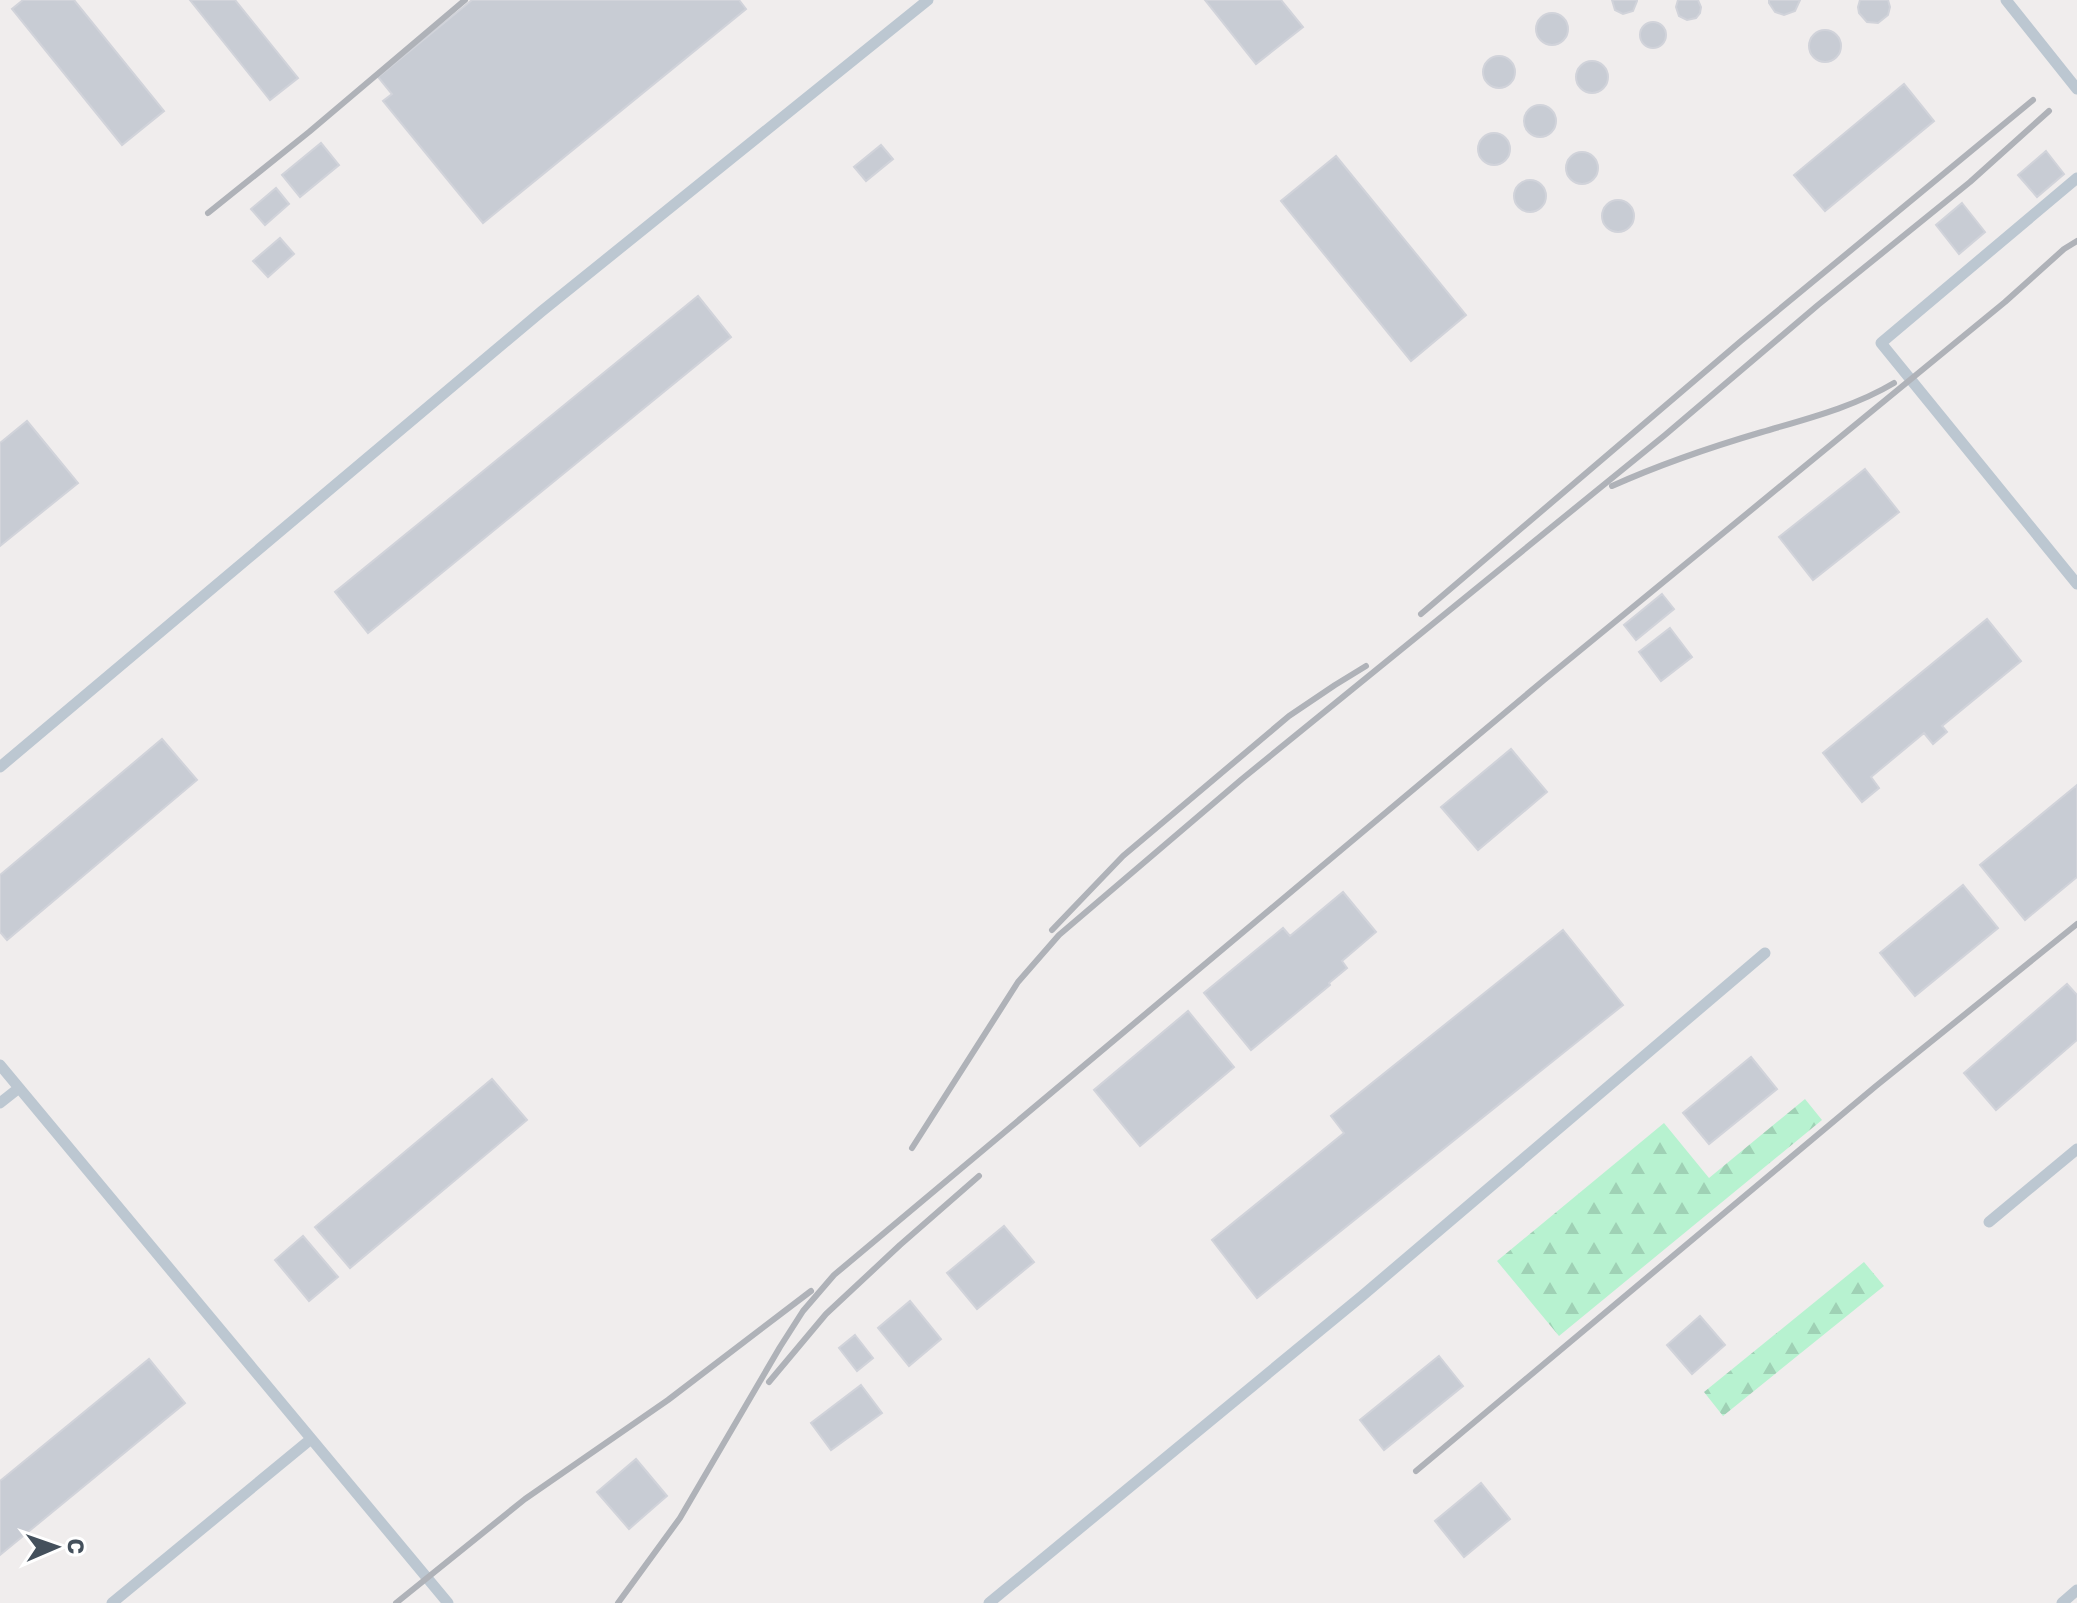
<svg xmlns="http://www.w3.org/2000/svg" width="2077" height="1603" font-family="'Golos Text',sans-serif">
<style>
.forest{fill:url(#forest-firs)}
.building{fill:#c8ccd4;stroke:#d1d3da;stroke-width:2}
.lines{fill:none;stroke-linecap:round;stroke-linejoin:round}
.service{stroke:#bcc7d1;stroke-width:11}
.rail{stroke:#afb2b8;stroke-width:6}
</style>
<defs>
<pattern id="forest-firs" width="22" height="20" patternUnits="userSpaceOnUse" patternTransform="scale(2)"><rect width="22" height="20" fill="#b7f2d0"/><path d="M5 1l3.5 6h-7zM16 11l3.5 6h-7z" fill="#9fd1b5"/></pattern>
</defs>
<rect width="100%" height="100%" fill="#f0eded"/>
<path class="forest" d="M1805,1099l17,21 -263,216 -62,-75 167,-138 45,55z
M1864,1262l20,24 -161,130 -19,-24z"/>
<path class="building" d="M23,0h51l90,111 -42,34 -110,-136z
M190,0h45l63,78 -28,22z
M472,0h267l7,9 -263,214 -100,-122 9,-7 -14,-17z
M1205,0h76l22,27 -47,37z
M1612,0h25v1l-4,10 -10,3 -8,-4z
M1698,0l3,7 -1,6 -4,5 -9,2 -8,-4 -3,-9 2,-7z
M1800,0l-5,11 -11,4 -9,-3 -6,-9v-3z
M1860,0h28l2,7 -2,8 -10,8 -11,-1 -8,-9 -1,-6z
M1536 29a16 16 0 1 1 32 0a16 16 0 1 1-32 0Z
M1640 35a13 13 0 1 1 26 0a13 13 0 1 1-26 0Z
M1809 46a16 16 0 1 1 32 0a16 16 0 1 1-32 0Z
M1483 72a16 16 0 1 1 32 0a16 16 0 1 1-32 0Z
M1576 77a16 16 0 1 1 32 0a16 16 0 1 1-32 0Z
M1904,84l30,37 -109,90 -31,-36z
M1524 121a16 16 0 1 1 32 0a16 16 0 1 1-32 0Z
M1478 149a16 16 0 1 1 32 0a16 16 0 1 1-32 0Z
M321,143l18,22 -39,32 -18,-22z
M881,145l12,14 -27,22 -12,-14z
M2046,151l18,23 -27,23 -19,-22z
M1566 168a16 16 0 1 1 32 0a16 16 0 1 1-32 0Z
M1336,156l130,159 -55,46 -130,-160z
M1514 196a16 16 0 1 1 32 0a16 16 0 1 1-32 0Z
M276,188l13,16 -24,21 -14,-16z
M1602 216a16 16 0 1 1 32 0a16 16 0 1 1-32 0Z
M1962,203l23,29 -26,22 -23,-29z
M280,238l14,16 -26,23 -15,-16z
M698,296l33,41 -363,296 -33,-41z
M27,421l51,62 -78,63v-103z
M1865,469l34,43 -86,68 -34,-43z
M1662,594l12,15 -38,31 -12,-15z
M1987,619l34,42 -79,65 5,6 -14,12 -9,-11 -53,44 8,11 -17,14 -39,-49z
M1670,628l22,29 -31,24 -22,-29z
M162,739l35,41 -190,160 -7,-8v-57z
M1511,749l36,43 -69,58 -37,-43z
M2077,785v92l-52,43 -45,-55z
M1963,885l35,43 -83,68 -35,-43z
M1343,892l33,40 -34,29 5,7 -18,15 1,2 -79,65 -47,-57 79,-65 7,8z
M1563,930l60,75 -366,293 -45,-58 132,-107 -13,-17z
M2067,984l10,11v45l-81,70 -32,-37z
M1188,1011l46,56 -94,79 -46,-56z
M1751,1057l26,32 -68,55 -26,-31z
M492,1079l35,41 -177,148 -35,-41z
M1004,1226l30,36 -57,47 -30,-36z
M303,1236l35,41 -29,24 -34,-41z
M910,1301l31,38 -32,27 -31,-38z
M1700,1316l25,29 -33,29 -25,-29z
M855,1335l18,23 -16,13 -18,-23z
M1439,1356l24,30 -79,64 -24,-30z
M149,1359l36,44 -185,152v-74z
M861,1385l21,28 -51,37 -20,-27z
M636,1459l31,37 -38,33 -32,-37z
M1481,1483l29,36 -46,38 -29,-36z"/>
<g class="lines">
<path class="service" d="M2006,0l71,89
M2077,178l-196,165 196,241
M0,767l542,-456 386,-311
M0,1065l448,538
M0,1103l19,-15
M1989,1222l88,-73
M112,1603l199,-164
M989,1603l373,-307 403,-343
M2062,1603l15,-13"/>
<path class="rail" d="M208,213l101,-81 156,-132
M1612,486c49,-22 99,-39 150,-54 44,-13 92,-25 132,-49
M1421,614l320,-273 292,-241
M1052,930l71,-74 166,-140 46,-31 31,-19
M912,1148l106,-166 41,-47 183,-156 423,-344 153,-130 152,-123 79,-71
M769,1382l57,-68 74,-69 79,-69
M1416,1471l460,-385 201,-162
M396,1603l129,-104 143,-99 143,-109
M618,1603l62,-85 100,-171 23,-36 31,-36 710,-595 461,-378 59,-53 13,-8"/>
</g>
<g transform="translate(56 1547) rotate(88)" stroke="#ffffff" stroke-width="6" paint-order="stroke">
<path d="M0-6L14 30L0 20L-14 30Z" fill="#44505c"/>
<text y="-12" font-size="22" font-weight="bold" text-anchor="middle" fill="#44505c">С</text>
</g>
</svg>
